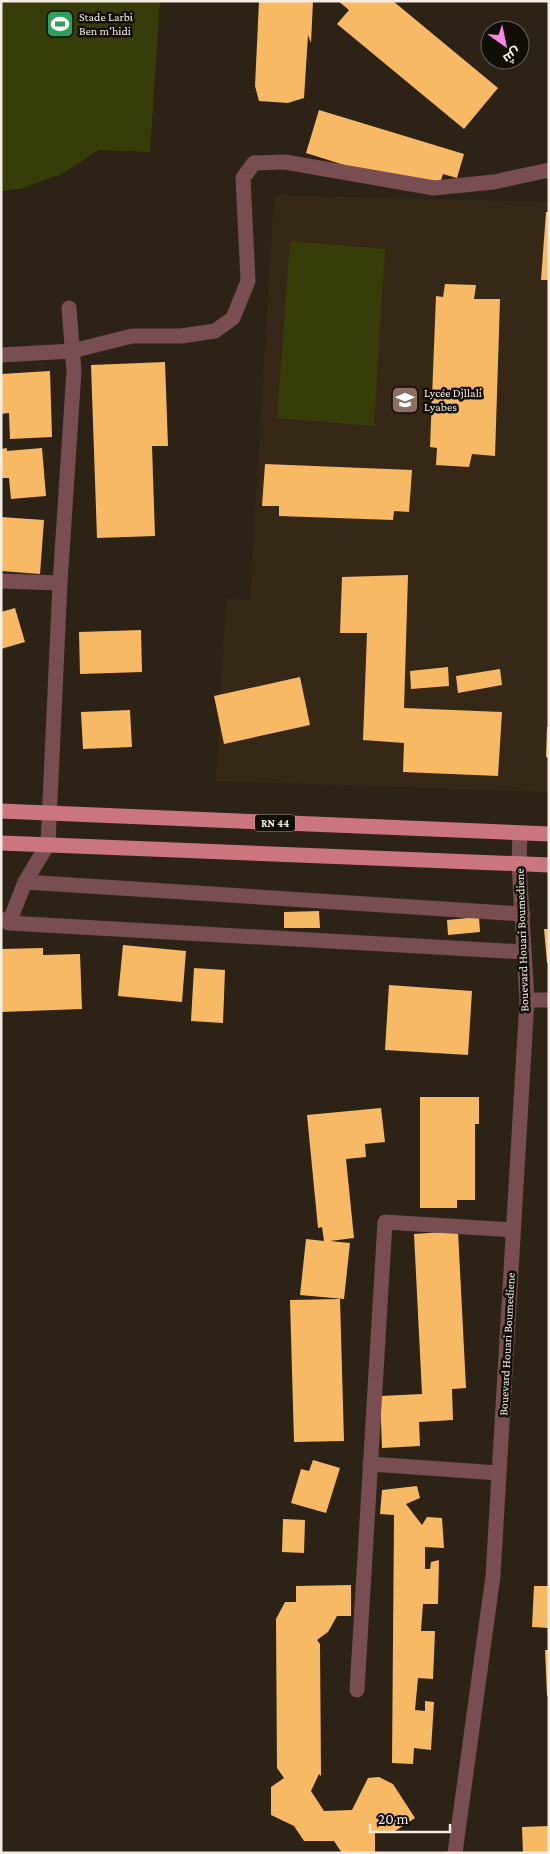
<svg xmlns="http://www.w3.org/2000/svg" width="550" height="1854" font-family="'Crimson Pro',Cairo,serif">
<style>
.built{fill:#362816}
.green{fill:#363d08}
.building{fill:#f8b965}
.lines{fill:none;stroke-linecap:round;stroke-linejoin:round}
.minor{stroke:#784e52;stroke-width:15}
.major{stroke:#cb767f;stroke-width:15}
.labels{text-anchor:middle;dominant-baseline:central;stroke-width:5;stroke-linejoin:round;paint-order:stroke}
.shield{fill:#110d07;stroke:#afa9a2;stroke-width:1}
.shield-label{font-size:11px;font-weight:bold;fill:#f3ece4}
.poi-label{font-size:12px;fill:#f3ece4;stroke:#110d07;text-anchor:start}
.street-label{font-size:12px;fill:#f3ece4;stroke:#110d07}
</style>
<rect width="100%" height="100%" fill="#2c2216"/>
<path class="built" d="M274,195l275,7v590l-333,-11 10,-182 24,1z"/>
<path class="green" d="M1,1h159l-10,151 -51,-2 -37,24 -42,15 -19,2z
M290,241l95,8 -11,177 -97,-8z"/>
<path class="building" d="M259,1h54l-2,42 -3,-8 -4,63 -16,5 -29,-2 -4,-15z
M338,1h55l105,87 -34,41 -127,-105 12,-14z
M319,110l145,44 -7,24 -14,-4 -6,20 -131,-41z
M546,212h3v68h-8z
M445,284l31,1 -2,14h26l-5,157 -23,-2 -3,13 -33,-2 1,-17 -7,-1 6,-151 7,1z
M165,362l3,84h-16l3,90 -58,2 -6,-173z
M50,371l2,66 -42,2 -1,-26 -8,1v-40z
M7,448v3l35,-3 4,48 -35,3 -2,-21h-8v-29z
M265,464l147,6 -3,42 -15,-1 -1,9 -114,-4v-10h-17z
M1,517l43,3 -4,54 -39,-3z
M408,575l-4,133 98,4 -4,64 -95,-4 1,-29 -41,-3 4,-107h-27l2,-56z
M15,608l10,34 -24,7v-37z
M141,630l1,42 -62,2 -1,-42z
M448,667l1,19 -38,3 -1,-18z
M500,669l2,16 -44,8 -2,-17z
M300,677l10,48 -86,19 -10,-48z
M130,710l2,37 -49,2 -2,-37z
M547,727h2v31l-3,-1z
M319,911l1,17h-36v-16z
M479,917l1,15 -32,3 -1,-15z
M544,929h5v34h-2z
M123,945l63,6 -4,51 -64,-6z
M43,948v7l37,-1 2,55 -81,3v-63z
M194,968l31,2 -2,53 -32,-2z
M389,985l83,6 -4,64 -83,-5z
M420,1097h59v27h-4v76h-18v8h-37z
M381,1108l4,34 -20,2 1,13 -20,2 8,79 -24,3 20,2 -6,56 -44,-4 6,-56 18,2 -2,-14 -4,1 -11,-113z
M458,1231l8,157 -14,1 1,31 -34,2 1,24 -38,2 -2,-52 42,-2 -8,-160z
M340,1299l4,142 -50,1 -4,-142z
M313,1460l27,8 -14,45 -35,-10 10,-34 8,2z
M417,1486l3,12 -14,6 16,21 5,-8 15,1 2,30 -19,-1v22h5l1,-7 8,-2 -1,44h-15l-2,27h14l-2,48 -15,-1 -3,32 10,1v-10l9,1 -3,48 -17,-2 -1,16 -21,-1 2,-248 -14,-1 2,-24z
M283,1519l22,1 -1,33 -22,-1z
M351,1585v31h-14l-9,16 -11,8 3,4 1,132 -2,-2 -8,17 13,20 28,-1 16,-32 11,-1 14,7 22,34 -20,13h-20v22h-33l-8,-12h-30l-10,-15 -23,-11v-28l13,-9 -7,-10 -1,-149 9,-17h11v-16z
M534,1586h15v42l-17,-1z
M545,1650h4v46h-2z
M549,1826v27h-26l-1,-26z"/>
<g class="lines">
<path class="minor" d="M1,355l71,-4 60,-15h49l34,-5 18,-13 15,-37 -5,-103 11,-15 31,-1 149,26 60,-6 55,-12
M1,581l59,2
M25,882l498,32
M1,919l8,4 515,29
M9,923l16,-41 23,-38 12,-261 14,-212 -5,-63
M527,1000h22
M370,1464l129,9
M357,1690l28,-468 128,8
M455,1853l38,-277 34,-576 -8,-136 1,-31"/>
<path class="major" d="M1,811l548,23
M1,843l548,22"/>
</g>
<defs>
<g id="stadium-square" transform="scale(1.4375)"><rect x="-9" y="-9" width="18" height="18" rx="4" fill="#2e9e5b" stroke="#110d07"/><path d="M0-5a6.5 5 0 1 0 0 10a6.5 5 0 1 0 0-10ZM-3.5-1.8h7v3.6h-7Z" fill="#fff"/></g>
<g id="school-square" transform="scale(1.4375)"><rect x="-9" y="-9" width="18" height="18" rx="4" fill="#8d6e63" stroke="#110d07"/><path d="M0-5L7-2L0 1L-7-2ZM-4 1L0 2.5L4 1V4Q0 6-4 4Z" fill="#fff"/></g>
</defs>
<g fill-rule="evenodd">
<use href="#stadium-square" x="60" y="24"/>
<use href="#school-square" x="405" y="400"/>
</g>
<g class="labels">
<rect class="shield" x="255" y="814.5" width="40" height="17" rx="4"/>
<g class="shield-label">
<text x="275" y="823">RN 44</text>
</g>
<g class="poi-label">
<text x="79" y="17">Stade Larbi<tspan x="79" dy="14">Ben m'hidi</tspan></text>
<text x="424" y="393">Lycée Djllali<tspan x="424" dy="14">Lyabes</tspan></text>
</g>
<g class="street-label">
<text transform="translate(522 940) rotate(-92)">Bouevard Houari Boumediene</text>
<text transform="translate(507 1344) rotate(-87)">Bouevard Houari Boumediene</text>
</g>
</g>
<rect width="550" height="1854" fill="none" stroke="#f3ece4" stroke-width="5"/>
<g transform="translate(505 45) rotate(147)"><circle r="24" fill="#110d07" stroke="#6b665f"/>
<path d="M0-4L9 19L0 12L-9 19Z" fill="#fb87e5"/>
<text y="-8" font-size="14" font-weight="bold" text-anchor="middle" fill="#f3ece4">ش</text>
</g>
<path d="M370 1824v8h80v-8" fill="none" stroke="#f3ece4" stroke-width="2.5"/>
<text x="378" y="1824" font-size="15" fill="#f3ece4" stroke="#110d07" stroke-width="4" paint-order="stroke">20 m</text>
</svg>
